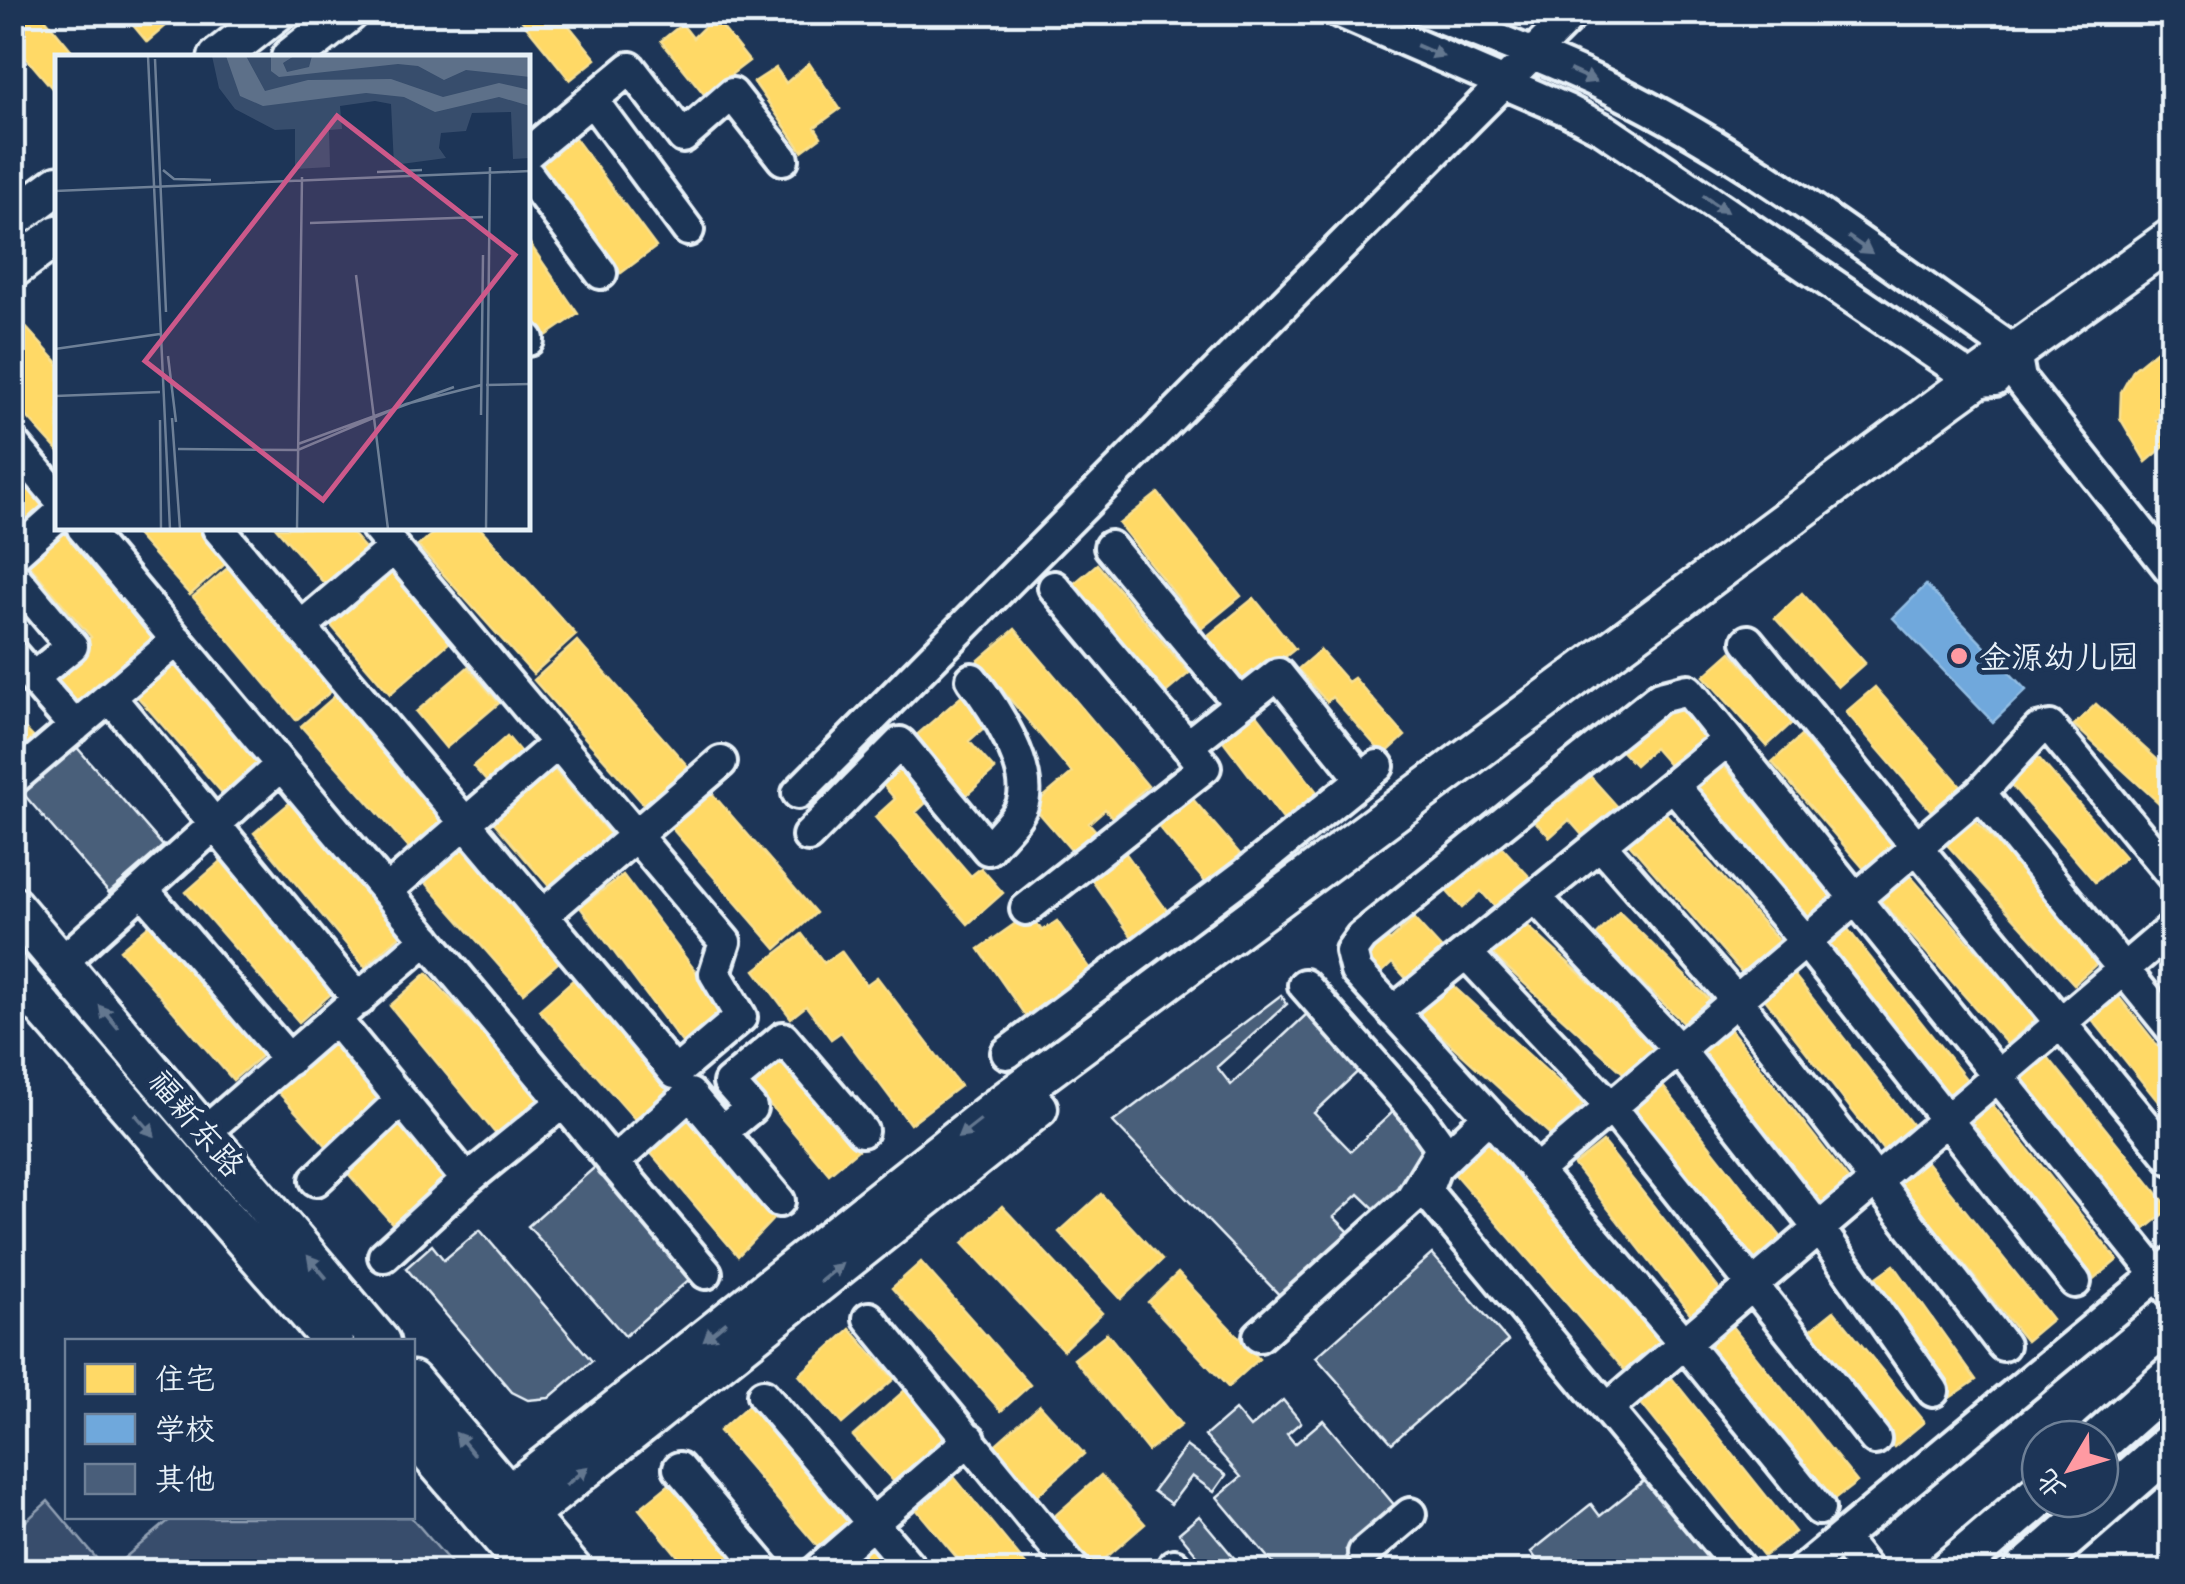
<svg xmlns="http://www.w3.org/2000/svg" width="2185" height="1584" font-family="'Patrick Hand','LXGW WenKai TC',sans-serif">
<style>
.green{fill:#374d6c;stroke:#909fb2;stroke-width:2.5}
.homes{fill:#ffd966;stroke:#f8e092;stroke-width:2.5}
.schools{fill:#6fa8dc;stroke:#93bee4;stroke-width:2.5}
.building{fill:#495e7a;stroke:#e8f1f8;stroke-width:2.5}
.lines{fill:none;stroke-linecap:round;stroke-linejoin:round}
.minor-casing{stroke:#e8f1f8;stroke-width:38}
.major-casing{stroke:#e8f1f8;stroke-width:45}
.highway-casing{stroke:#e8f1f8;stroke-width:50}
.minor{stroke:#1d3557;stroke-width:30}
.major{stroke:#1d3557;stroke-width:38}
.highway{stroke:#1d3557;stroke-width:42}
.oneway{fill:#64778f}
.poi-dot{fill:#ff9aa2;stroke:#1d3557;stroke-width:4}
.labels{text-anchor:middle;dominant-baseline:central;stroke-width:10;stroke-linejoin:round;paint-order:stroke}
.poi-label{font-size:32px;fill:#e8f1f8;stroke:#1d3557;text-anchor:start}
.street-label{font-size:32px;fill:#e8f1f8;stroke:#1d3557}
.inset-road{fill:none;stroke:#6e8097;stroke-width:2.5}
.view{fill:#cd598a;fill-opacity:0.15;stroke:#cd598a;stroke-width:5}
.inset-edge{fill:none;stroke:#e8f1f8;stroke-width:5}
</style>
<rect width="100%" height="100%" fill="#1d3557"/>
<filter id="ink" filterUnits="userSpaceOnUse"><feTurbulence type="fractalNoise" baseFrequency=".01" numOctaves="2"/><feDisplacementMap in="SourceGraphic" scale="20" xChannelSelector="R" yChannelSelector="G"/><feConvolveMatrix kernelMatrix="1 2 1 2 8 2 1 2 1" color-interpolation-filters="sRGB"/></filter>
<g filter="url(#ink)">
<path class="green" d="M48,1501l59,70h-94v-38z
M173,1517h238l47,54h-349z"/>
<path class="homes" d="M12,12h28l38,46h-20v37l-46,-54z
M122,12h60l-35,30z
M515,12h43l38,47 -26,21z
M714,17l35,44 -25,19 8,10 -19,15 -52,-64 21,-17 11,14z
M809,63l31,46 -25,18 6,10 -19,14 -48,-69 22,-14 10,15z
M572,134l84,113 -35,26 -84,-113z
M528,241l50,73 -35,24 -15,-23z
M23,324l35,39v88l-46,-51v-67z
M2172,338v69l-16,13 16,20 -26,22 -26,-44 1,-26 13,-23z
M12,461l39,44 -39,33z
M1158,493l83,103 -39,32 -83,-104z
M130,528h77l26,29 -43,38z
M276,528h71l23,26 -40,36z
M439,528h41l96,107 -43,39 -115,-128z
M65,529l94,108 -82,70 -28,-34 42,-36 -64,-75z
M235,562l104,123 -43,35 -103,-123z
M1097,564l92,109 -33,28 -93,-108z
M389,570l62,71 -61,53 -62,-72z
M1802,593l63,70 -27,24 -63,-69z
M1254,598l41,51 -49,39 -40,-51z
M1015,629l133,157 -36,31 -7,-8 -16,14 8,9 -24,20 -40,-46 39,-33 -94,-112z
M577,641l114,129 -43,39 -114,-129z
M173,650l102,116 -43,38 -102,-116z
M1320,650l28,32 6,-4 51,58 -21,19 -52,-58 -5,5 -29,-33z
M1731,652l63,69 -27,25 -63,-70z
M468,667l31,36 -53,45 -30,-36z
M1875,687l95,109 -30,25 -94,-109z
M344,688l115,128 -44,39 -114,-129z
M962,696l25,29 -18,16 26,29 -33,29 -51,-59z
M1675,704l34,38 -34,30 -21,-24 -19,17 -19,-20 28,-26 7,7z
M2096,704l76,69v42l-98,-90z
M1255,712l65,84 -34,27 -65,-85z
M12,715l21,22 -21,20z
M507,736l17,20 -34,29 -17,-19z
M1801,736l94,110 -29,25 -94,-109z
M2030,748l95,109 -30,25 -94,-109z
M1719,761l125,137 -28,26 -125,-137z
M897,765l31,36 -12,11 55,64 10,-8 22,25 -35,31 -93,-107 20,-18 -16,-19z
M552,767l61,71 -60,53 -62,-72z
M1590,776l34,38 -34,30 -21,-24 -19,17 -19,-20 29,-26 6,7z
M703,783l113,130 -40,36 -113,-131z
M1185,790l62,72 -34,29 -62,-73z
M292,801l116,128 -43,38 -111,-134z
M1661,808l121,137 -36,32 -120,-137z
M1968,812l134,147 -28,25 -134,-147z
M464,839l103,116 -44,38 -102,-116z
M1119,844l56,78 -36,25 -55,-78z
M1502,847l34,37 -34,31 -21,-24 -19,17 -19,-21 29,-25 6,7z
M226,857l113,130 -40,35 -113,-130z
M1905,870l131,149 -29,25 -131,-149z
M623,875l104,138 -43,32 -104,-138z
M1619,912l95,92 -22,27 -97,-94z
M1030,913l12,18 15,-10 42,60 -48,20 -24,17 -48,-69z
M161,915l113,130 -41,35 -113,-130z
M1414,919l34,37 -34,31 -22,-24 -18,17 -19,-21 28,-25 7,7z
M1521,920l141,128 -30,33 -141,-128z
M1847,928l123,156 -30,24 -123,-157z
M802,934l22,29 17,-12 25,34 11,-8 83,109 -50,38 -69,-92 -10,7 -25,-33 -15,12 -36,-48z
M1791,971l123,156 -30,24 -123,-157z
M582,972l102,116 -43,38 -102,-116z
M427,973l116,128 -43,38 -110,-133z
M1442,976l141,128 -30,33 -141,-128z
M2118,996l54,68v55l-81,-101z
M1727,1025l123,157 -29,23 -123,-157z
M330,1032l59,67 -58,52 -60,-67z
M2043,1051l127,158 -27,22 -126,-158z
M783,1059l77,89 -31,26 -76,-89z
M1662,1085l123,157 -29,23 -123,-157z
M1991,1103l126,157 -26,22 -127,-158z
M688,1107l88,109 -38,40 -94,-111z
M397,1111l60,66 -59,53 -59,-67z
M1492,1135l177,203 -41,36 -177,-204z
M1603,1142l123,156 -29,24 -123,-157z
M1926,1161l126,158 -26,22 -127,-158z
M1101,1194l61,66 -41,39 -62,-67z
M1002,1206l100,107 -39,37 -100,-107z
M921,1262l109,123 -29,26 -109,-123z
M1894,1265l82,115 -28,19 -82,-114z
M1178,1273l81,86 -31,28 -80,-85z
M1834,1311l90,111 -30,25 -91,-111z
M1730,1324l127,158 -27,21 -127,-158z
M850,1329l44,50 -52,45 -43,-49z
M1107,1333l74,92 -33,26 -74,-92z
M1671,1377l124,155 -31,24 -124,-154z
M905,1390l43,50 -51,45 -44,-49z
M753,1401l105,122 -34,31 -105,-123z
M1040,1405l44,49 -52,46 -44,-49z
M1101,1475l44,49 -52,45 -43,-49z
M954,1477l78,95h-63l-53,-63z
M671,1483l73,89h-53l-52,-63z
M873,1536l31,36h-70z"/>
<path class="schools" d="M1926,585l100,105 -33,32 -100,-104z"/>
<path class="building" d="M74,744l89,102 -54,47 -89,-103z
M1281,995l6,9 -70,63 14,18 78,-73 57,52 -52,49 37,38 47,-44 38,43 -53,67 -24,-23 -25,23 20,20 -67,66 -174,-181z
M595,1167l97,110 -67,59 -97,-110z
M480,1230l112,131 -43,37 -21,2 -16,-8 -106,-124 26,-23 12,15z
M1432,1254l76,87 -116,102 -76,-86z
M1283,1400l18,22 -14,12 8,10 28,-24 73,87 -50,43 19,22h-85l-63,-75 24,-20 -36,-41 30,-26 15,18z
M1186,1446l40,29 -12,17 -22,-16 -21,28 -18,-13z
M1646,1479l74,93h-174l-15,-20 60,-48 9,12z
M1199,1516l47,56h-35l-32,-39z"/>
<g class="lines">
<g class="minor-casing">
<path id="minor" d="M1340,12l227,98 38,20 370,251 20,-1
M1428,12c54,22 110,42 163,67 148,68 290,180 424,273l5,27 152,192
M592,100l96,130
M528,153l102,-85 53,69 49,-43 51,65
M528,175l73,98
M528,339v1
M12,442l46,55
M83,528l623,745
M218,528l457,545 66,-56 -26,-44 10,-31 -348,-414
M1110,547l130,157 38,-30 84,105
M12,556l46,-41
M12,574l60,72 -39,32
M301,627l93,-79
M1748,641l424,518
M12,654l63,73
M110,697l249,303
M1187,746l53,-42
M12,780l165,-140
M1673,785l133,157 269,340
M798,793l776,-781
M1980,793l192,236
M808,836l92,-93 88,106c10,-13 29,-29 34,-44 13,-35 -29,-99 -50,-126
M1600,844l137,157 266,344
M143,890l146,170
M387,891l171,-148
M1535,897l144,153 141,180 113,161
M1026,909l179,-142 -151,-180
M543,915l178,-153
M1466,953l145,154 264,332
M62,962l219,-197
M1393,1012l335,-272
M335,1019l132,161
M1007,1053l237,-178 134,-109
M1489,1116l-54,52 -9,23 316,381
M205,1132l222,-193
M722,1132l29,-24 -22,-25 54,-45 79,93
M613,1163l77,-69 89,107
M1536,1171l444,-378 58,-63 12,-3 122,148
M316,1180l85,-80
M384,1256l83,-76 96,-78
M869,1318l207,254
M1259,1336l152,-137 31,-51 -25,-35 -113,-128
M763,1395l151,177
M1607,1409l565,-481
M679,1468l88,104
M1819,1509l-134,-165 -196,-228 -133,-145 -5,-20 10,-14 299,-240 28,-7 484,603
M1841,1538l27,34
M1364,1553l46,-39
M1174,1565l6,7
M816,1572l154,-133
M1800,1572l372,-309"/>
</g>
<g class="major-casing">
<path id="major" d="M218,58l58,-46
M291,58l58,-46
M12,219l46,-34
M12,269l46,-34
M12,905l368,437
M12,972l321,370
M412,1381l162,191
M412,1433l119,139
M483,1515l512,-406 954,-710 223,-161
M501,1536l537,-428"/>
</g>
<g class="highway-casing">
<path id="highway" d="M2100,1441l72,-64
M1949,1572l91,-78
M2025,1572l147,-128"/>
</g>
<use href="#minor" class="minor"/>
<use href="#major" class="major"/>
<use href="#highway" class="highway"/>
</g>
<defs><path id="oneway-solid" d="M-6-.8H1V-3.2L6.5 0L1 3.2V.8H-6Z" transform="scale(2.5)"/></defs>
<g class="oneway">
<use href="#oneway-solid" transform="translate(1430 51) rotate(23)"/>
<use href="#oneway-solid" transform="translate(1583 76) rotate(24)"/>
<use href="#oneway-solid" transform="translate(1715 204) rotate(34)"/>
<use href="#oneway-solid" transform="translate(1860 245) rotate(35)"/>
<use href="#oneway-solid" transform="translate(109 1017) rotate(-130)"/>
<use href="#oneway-solid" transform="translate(145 1125) rotate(49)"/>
<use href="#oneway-solid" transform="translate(969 1129) rotate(142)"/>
<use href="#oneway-solid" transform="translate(317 1267) rotate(-130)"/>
<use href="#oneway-solid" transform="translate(831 1273) rotate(-39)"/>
<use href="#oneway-solid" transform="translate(715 1331) rotate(141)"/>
<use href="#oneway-solid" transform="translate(465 1444) rotate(-130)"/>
<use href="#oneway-solid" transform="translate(577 1476) rotate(-39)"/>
</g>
</g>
<circle class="poi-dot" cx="1959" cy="656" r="10"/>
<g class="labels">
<g class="poi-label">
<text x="1979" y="656">金源幼儿园</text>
</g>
<g class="street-label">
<text transform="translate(197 1123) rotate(50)">福新东路</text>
</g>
</g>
<g transform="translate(55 55)">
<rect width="475" height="475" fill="#1d3557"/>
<path d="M157,1h318v102l-17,1 -2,-47 -39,1 -6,18 -25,2 -2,15 7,10 -52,7 -3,-61 -16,-3 -35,5 2,23 -13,1 1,37 -35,2v-40l-20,1 -40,-21 -16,-21z" fill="#374d6c"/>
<path d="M171,1h20l19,35 43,-11 83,-1 52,18 56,-14 31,7v16l-31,-9 -64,15 -31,-15 -38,-4 -103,13 -23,-10zM216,1h23l-11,7 4,9 22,-5 3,-11h218v21l-64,-7 -22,10 -26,-14 -20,-2 -119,13 -8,-6z" fill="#5d7089"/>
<path class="inset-road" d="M93,1l22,473M100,4l11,253M108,115l11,9 37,1M322,117l45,-2M0,136l475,-20M255,168l173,-6M301,220l32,254M0,294l105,-15M113,301l8,66M431,330l44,-1M0,341l105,-4M426,360l2,-160M117,363l8,111M105,365l1,109M243,389l156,-57M123,394l120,1 108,-46 75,-19M242,474l5,-352M431,474l4,-362"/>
<path class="view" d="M282,61l178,139 -192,245 -178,-139z"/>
<rect width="475" height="475" class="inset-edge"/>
</g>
<rect width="2185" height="1584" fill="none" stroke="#1d3557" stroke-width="50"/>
<rect x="25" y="25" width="2135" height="1534" fill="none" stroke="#e8f1f8" stroke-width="4" filter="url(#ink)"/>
<rect x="65" y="1339" width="350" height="180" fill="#1d3557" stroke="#6e8097" stroke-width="2.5"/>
<rect x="85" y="1364" width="50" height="30" fill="#ffd966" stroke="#6e8097" stroke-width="2.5"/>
<text x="155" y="1389" font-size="30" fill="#e8f1f8">住宅</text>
<rect x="85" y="1414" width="50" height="30" fill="#6fa8dc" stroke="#6e8097" stroke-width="2.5"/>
<text x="155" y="1439" font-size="30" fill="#e8f1f8">学校</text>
<rect x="85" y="1464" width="50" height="30" fill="#495e7a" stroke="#6e8097" stroke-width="2.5"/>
<text x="155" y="1489" font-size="30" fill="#e8f1f8">其他</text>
<g transform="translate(2070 1469) rotate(232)"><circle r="48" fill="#1d3557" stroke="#6e8097" stroke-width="2.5"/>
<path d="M0-8L18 38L0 25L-18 38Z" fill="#ff9aa2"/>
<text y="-15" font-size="28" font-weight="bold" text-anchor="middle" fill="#e8f1f8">北</text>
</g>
</svg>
